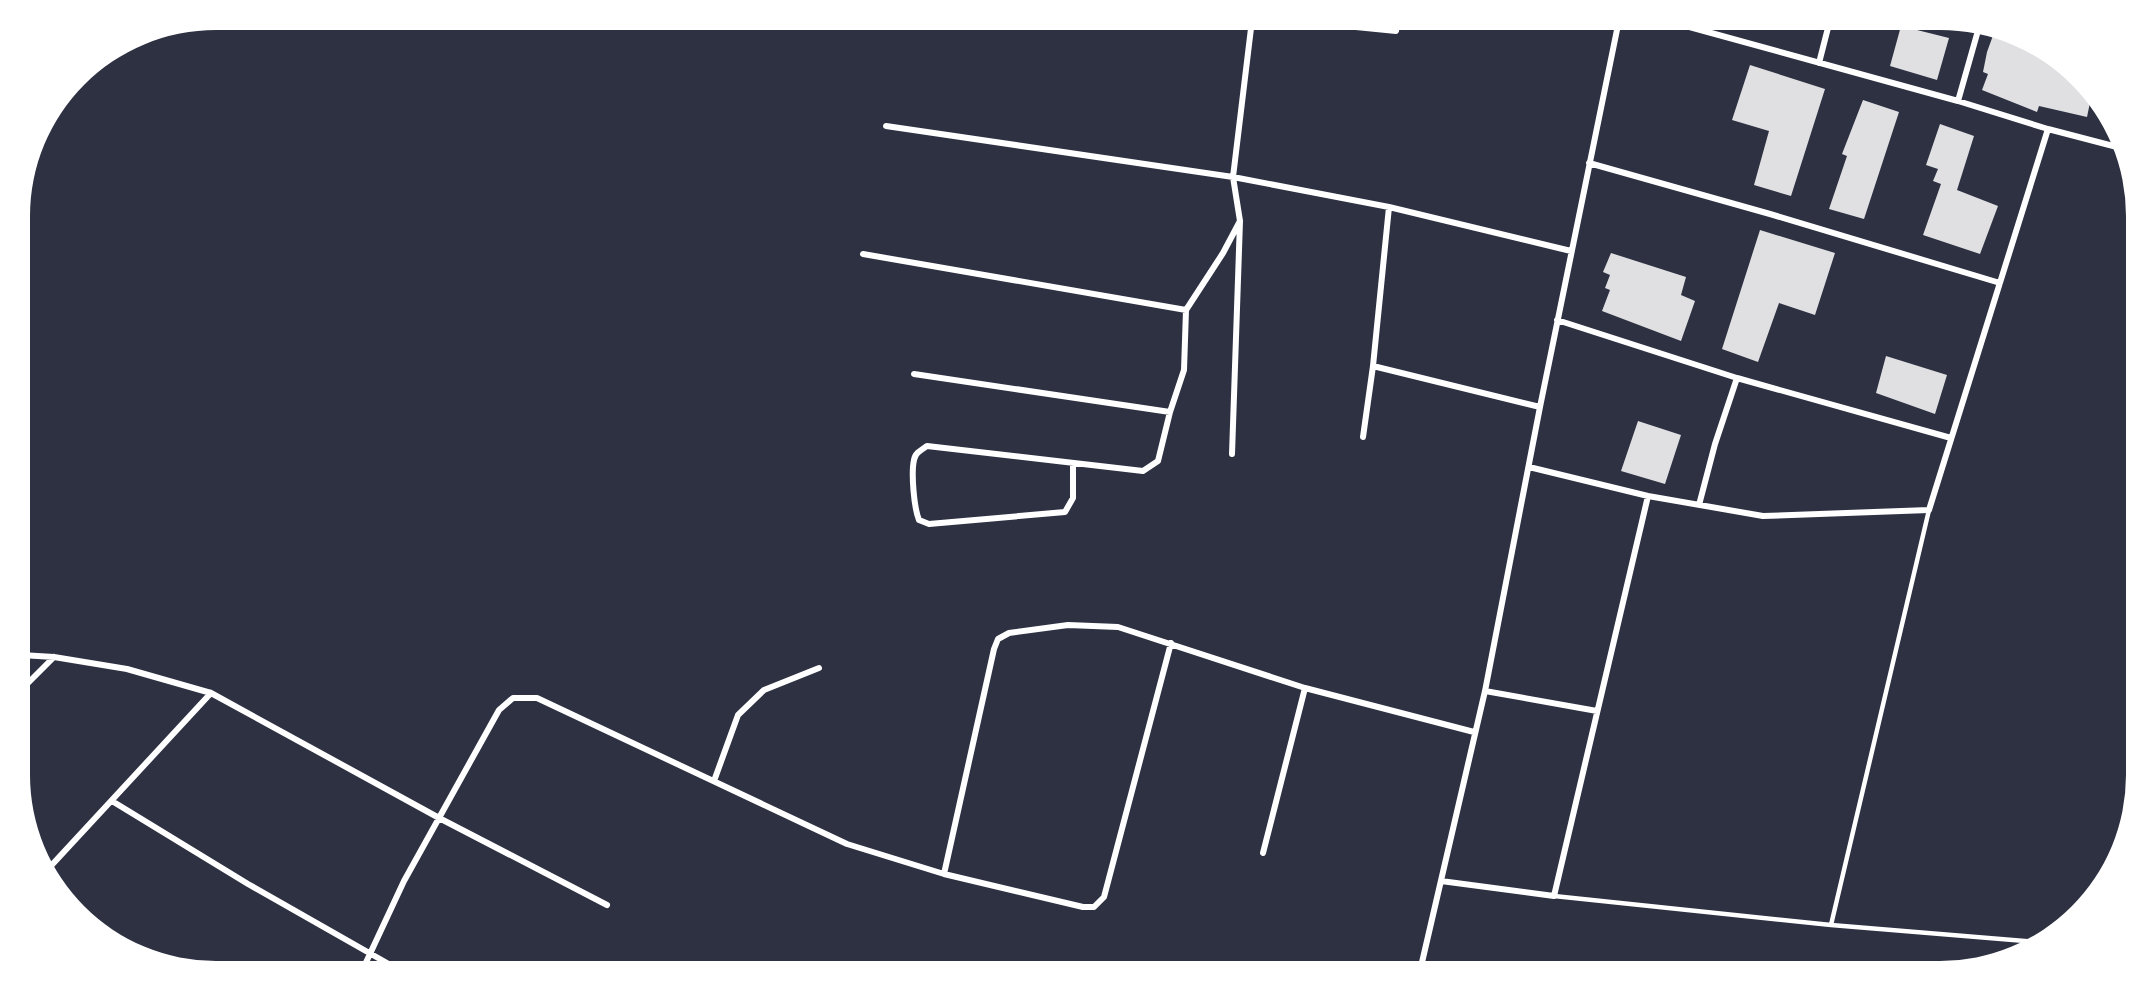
<svg xmlns="http://www.w3.org/2000/svg" width="2156" height="991" font-family="Roboto,sans-serif">
<style>
.building{fill:#e0e0e3}
.lines{fill:none;stroke-linecap:round;stroke-linejoin:round}
.service{stroke:#fff;stroke-width:4.5}
.minor{stroke:#fff;stroke-width:6}
</style>
<rect width="100%" height="100%" fill="#2d3142"/>
<path class="building" d="M1901,26l48,12 -12,42 -47,-14z
M1995,30l20,5 77,58 -5,24 -48,-11 -2,6 -55,-22 6,-16 -5,-2 4,-20z
M1750,65l75,24 -34,107 -37,-11 15,-54 -37,-11z
M1863,100l36,12 -35,107 -35,-10 18,-53 -5,-2z
M1940,124l34,12 -17,54 41,16 -18,48 -57,-19 18,-51 -8,-3 5,-12 -12,-4z
M1760,230l75,23 -20,62 -36,-12 -21,59 -36,-13z
M1611,253l75,24 -5,18 14,6 -14,40 -79,-30 8,-21 -5,-2 5,-13 -7,-3z
M1886,356l61,19 -12,39 -59,-21z
M1638,421l43,14 -16,49 -44,-13z"/>
<g class="lines">
<path class="service" d="M1554,896l277,29 207,17
M1831,925l98,-415"/>
<path class="minor" d="M1286,20l110,11 2,-11
M1664,20l294,81 90,28 69,18
M1819,63l11,-43
M1958,101l21,-74
M886,126l347,51 156,30 182,44
M1589,163l181,51 230,69
M863,254l323,56
M1557,320l180,58 214,60
M1373,366l167,41
M914,374l256,38
M1363,437l10,-71 16,-159
M1232,454l8,-233 -7,-44 19,-157
M1073,464v34l-8,14 -136,12 -10,-4c-5,-12 -8,-47 -5,-60 1,-7 7,-10 13,-14l216,25 15,-10 12,-49 14,-42 2,-60 37,-57 17,-32
M1529,467l119,29 115,20 166,-6 119,-381
M1699,505l16,-61 22,-66
M21,655l33,2 73,12 84,24 230,126 166,86
M21,690l33,-33
M1485,691l112,20
M714,781l24,-66 26,-25 55,-22
M112,801l136,83 153,87
M1263,853l42,-165
M49,868l162,-175
M944,874l50,-225 4,-10 11,-6 59,-8 50,2 187,61 169,44
M1441,881l113,15 94,-400
M362,971l42,-90 95,-171 14,-12h24l310,146 97,30 139,33h11l10,-10 67,-254
M1420,971l65,-280 55,-284 79,-387"/>
</g>
<path d="M0 0H2156V991H0ZM216 30H1940A186 186 0 0 1 2126 216V775A186 186 0 0 1 1940 961H216A186 186 0 0 1 30 775V216A186 186 0 0 1 216 30Z" fill="#fff" fill-rule="evenodd"/>
</svg>
